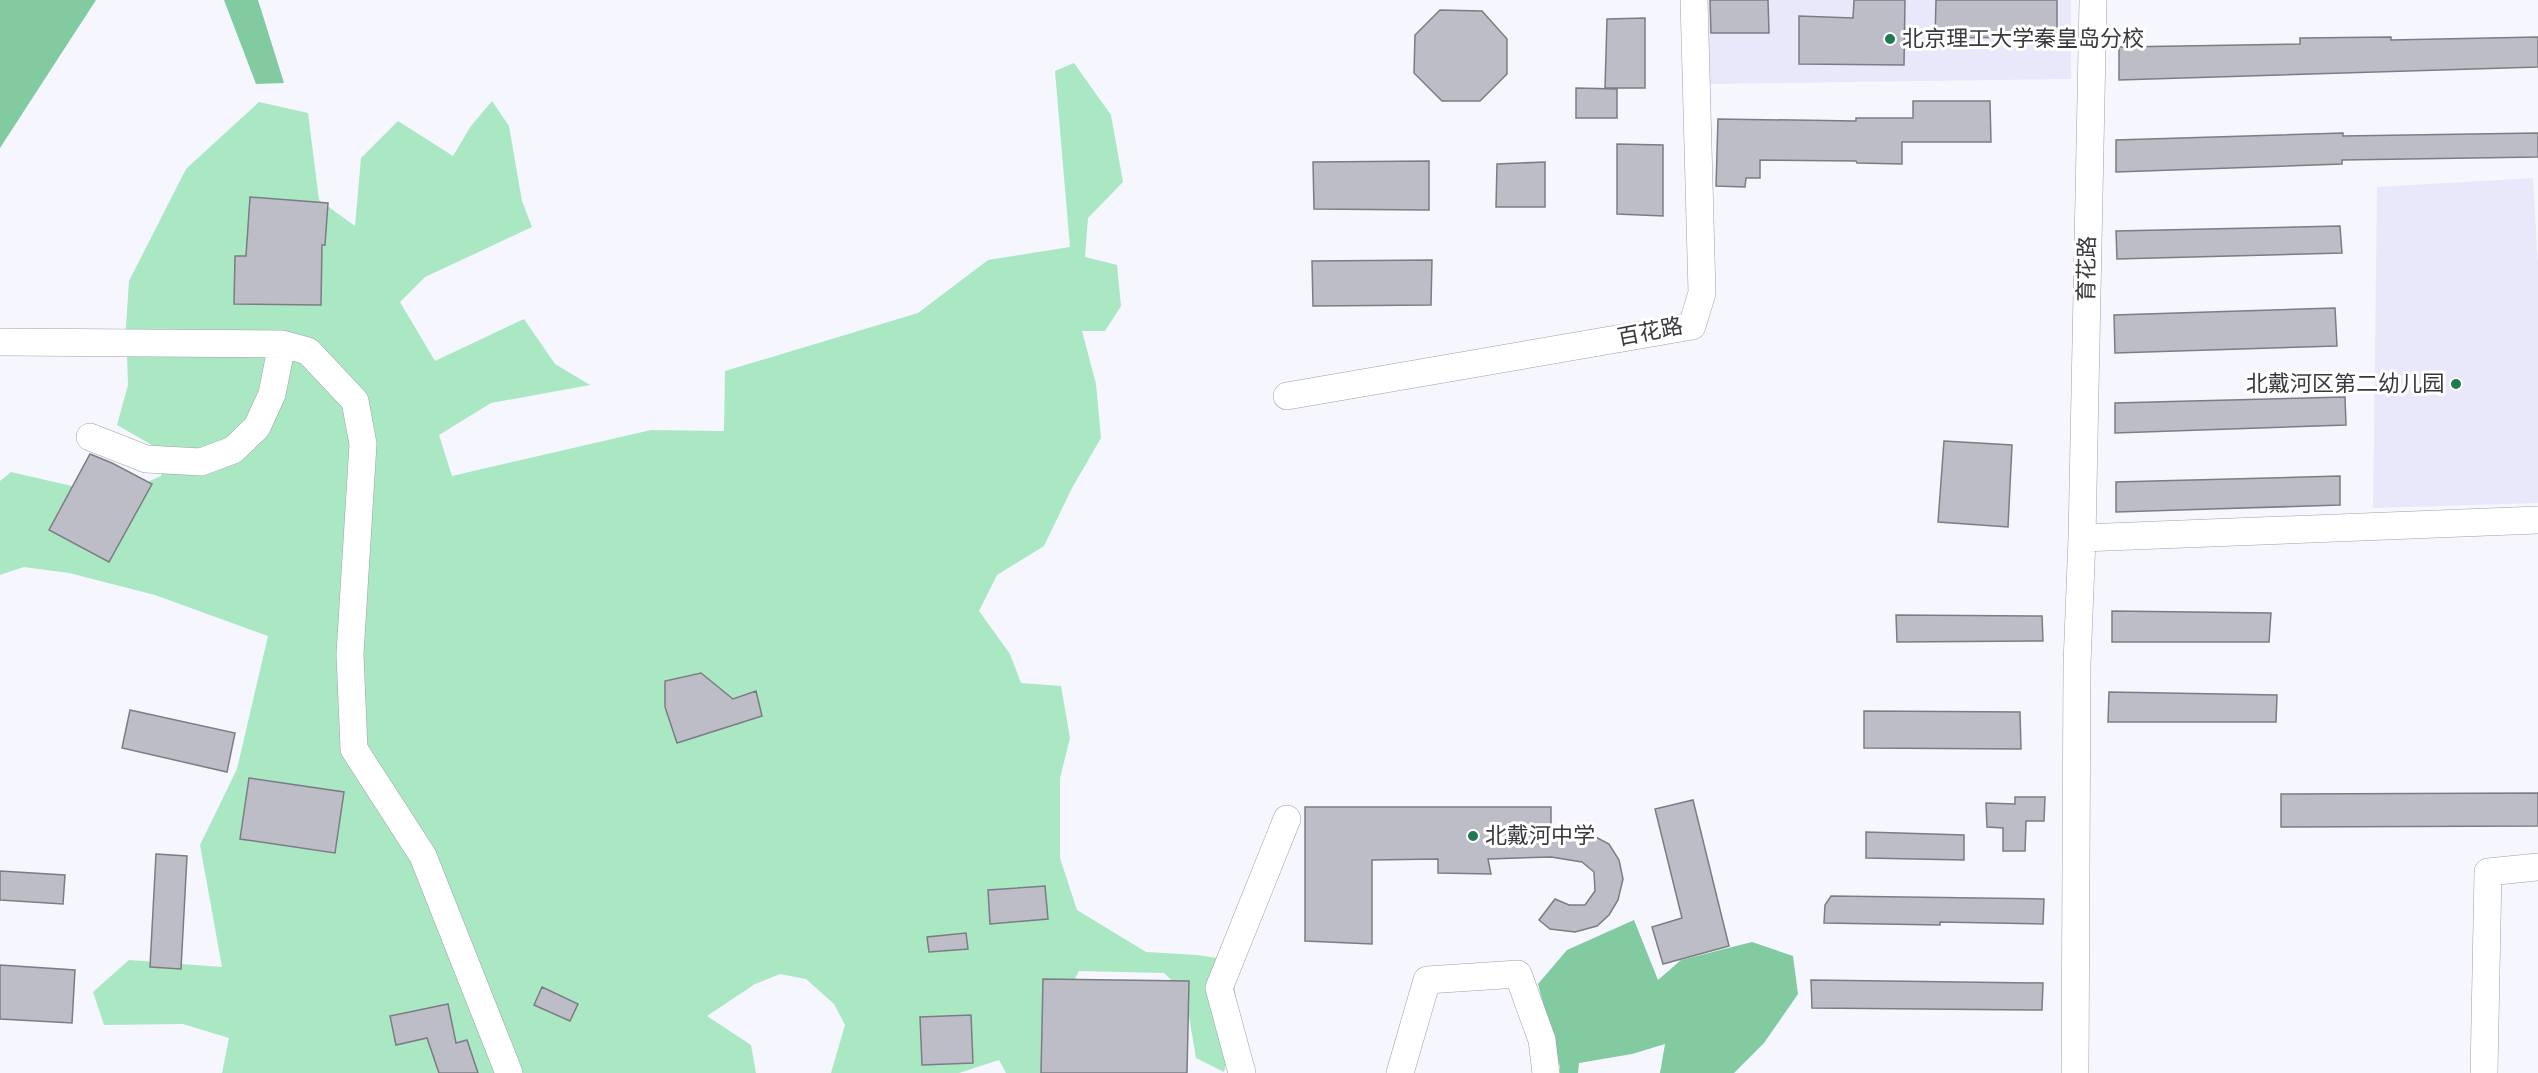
<svg xmlns="http://www.w3.org/2000/svg" width="2538" height="1073" font-family="Karla,'Noto Sans SC',sans-serif">
<style>
.built{fill:#e8e8fa}
.green{fill:#a9e8c2}
.forest{fill:#82caa0}
.building{fill:#bdbdc7;stroke:#7c7c85;stroke-width:1.5}
.lines{fill:none;stroke-linecap:round;stroke-linejoin:round}
.minor-casing{stroke:#9fa0a9;stroke-width:28}
.minor{stroke:#fff;stroke-width:27}
.poi-dot{fill:#217a4f;stroke:#fff;stroke-width:2}
.labels{text-anchor:middle;dominant-baseline:central;stroke-width:6;stroke-linejoin:round;paint-order:stroke}
.poi-label{font-size:22px;fill:#39393d;stroke:#fff;text-anchor:start}
.street-label{font-size:22px;fill:#39393d;stroke:#fff}
</style>
<rect width="100%" height="100%" fill="#f6f6ff"/>
<path class="built" d="M1708,0h363v79l-361,5z
M2533,178l5,87v238l-165,5 4,-321z"/>
<path class="green" d="M1074,63l37,52 12,67 -35,36 -3,39 32,8 4,41 -16,25h-23l14,53 5,54 -29,50 -28,58 -47,29 -18,36 31,43 11,29 40,3 9,52 -10,40v80l17,52 69,42 51,3 33,5 9,56 -15,56 -28,-14 -11,-65 -21,-20 -85,-2 -10,19 -14,83h-49l-7,-13 -40,13h-128l14,-48 -11,-21 -28,-25 -26,-5 -25,10 -48,32 44,29 5,28h-534l7,-35 -46,-14 -79,1 -11,-33 36,-32 93,7 -22,-122 37,-76 31,-133 -113,-41 -86,-22 -45,-6 -24,8v-94l11,-9 104,24 46,-20 5,-23 -49,-28 11,-40 -2,-59 3,-45 57,-112 73,-67 49,11 11,87 36,26 6,-68 37,-37 55,35 18,-30 21,-25 17,25 13,75 10,26 -107,50 -25,25 35,59 89,-42 31,45 35,21 -99,18 -52,32 13,41 199,-46 73,1 1,-60 193,-58 70,-53 82,-13 -15,-176z"/>
<path class="forest" d="M0,0h96l-96,148z
M224,0h34l26,83 -28,1z
M1634,920l24,60 23,-20 71,-18 41,14 5,38 -34,49 -30,30h-74l5,-29 -33,10 -53,9 -1,10h-19l1,-6 -22,-83 29,-34z"/>
<path class="building" d="M1710,0h58l1,33h-58z
M1854,0h51l-1,65 -105,-1v-48l54,2z
M1936,0h121v37l-122,1z
M1440,10l42,1 25,28v35l-27,27h-38l-28,-28 1,-38z
M1645,18v70h-40l2,-69z
M2391,37v3l147,-3v30l-419,13v-33l181,-3v-6z
M1576,88l41,1v29h-41z
M1913,101h77l1,41h-89v22l-45,-1 -1,-2 -96,-1v18h-14l-1,9 -29,-1 2,-67 138,2v-3h57z
M2343,133v3l195,-3v24l-196,3v4l-226,8v-32z
M1617,144l46,1v71l-46,-2z
M1429,161v49l-115,-1 -1,-47z
M1545,162v45h-49l1,-43z
M250,197l78,6 -3,42h-3l-1,60 -87,-1 1,-48h11z
M2340,226l2,27 -225,6 -1,-28z
M1432,260l-1,45 -118,1 -1,-45z
M2335,308l2,38 -222,7 -1,-38z
M2345,397l1,28 -231,8v-30z
M1944,441l68,4 -4,82 -70,-5z
M90,454l22,9 40,21 -43,78 -60,-32z
M2340,476v29l-224,7v-30z
M2112,611l159,2 -2,29h-157z
M1896,615l146,1 1,25 -146,1z
M701,673l32,26 23,-8 6,25 -85,27 -12,-36v-26z
M2109,692l168,3 -1,27h-168z
M130,710l105,23 -8,39 -105,-24z
M1864,711l156,1 1,37 -157,-1z
M249,778l95,14 -9,61 -95,-14z
M2538,793v33l-257,1v-33z
M2015,797h30l-1,24h-18l-1,30h-22v-23l-16,-1 -1,-24 29,1z
M1693,800l36,146 -66,18 -11,-37 30,-9 -27,-109z
M1305,807h246v22h21l18,5 19,10 10,16 4,19 -5,21 -9,15 -12,11 -22,6 -25,-3 -11,-9 16,-21 14,6h16l10,-14 -1,-19 -12,-10 -31,-5 -63,2 3,15 -53,-1v-14l-66,1v84l-67,-3z
M1866,832l98,3v25l-98,-2z
M156,854l31,2 -6,113 -31,-2z
M0,871l65,4 -2,29 -63,-4z
M1045,886l3,33 -58,5 -2,-34z
M1831,896l213,3 -1,25 -103,-2v3l-116,-2 1,-18z
M966,933l2,16 -39,3 -2,-15z
M0,965l75,5 -3,53 -72,-4z
M1043,979l146,2 -2,92h-146z
M1811,980l232,3 -1,27 -230,-2z
M542,987l36,17 -8,17 -36,-16z
M448,1004l8,39 11,-3 11,33h-39l-12,-35 -31,7 -6,-29z
M971,1015l2,48 -51,2 -2,-48z"/>
<g class="lines">
<g class="minor-casing">
<path id="minor" d="M0,342l282,2 26,7 47,50 8,43 -13,210 4,95 69,107 86,217
M1287,396l405,-70 10,-33 -8,-293
M90,437l56,22 55,3 32,-12 24,-23 15,-33 10,-50
M2082,538l456,-18
M1242,1073l-23,-85 68,-169
M1400,1073l27,-93 91,-6 24,66 4,33
M2075,1073l2,-409 5,-126 11,-538
M2484,1073l4,-201 50,-5"/>
</g>
<use href="#minor" class="minor"/>
</g>
<g class="poi-dot">
<circle cx="1890" cy="39" r="6"/>
<circle cx="2456" cy="384" r="6"/>
<circle cx="1473" cy="836" r="6"/>
</g>
<g class="labels">
<g class="poi-label">
<text x="1902" y="39">北京理工大学秦皇岛分校</text>
<text x="2444" y="384" text-anchor="end">北戴河区第二幼儿园</text>
<text x="1485" y="836">北戴河中学</text>
</g>
<g class="street-label">
<text transform="translate(2087 269) rotate(-89)">育花路</text>
<text transform="translate(1650 332) rotate(-11)">百花路</text>
</g>
</g>
</svg>
